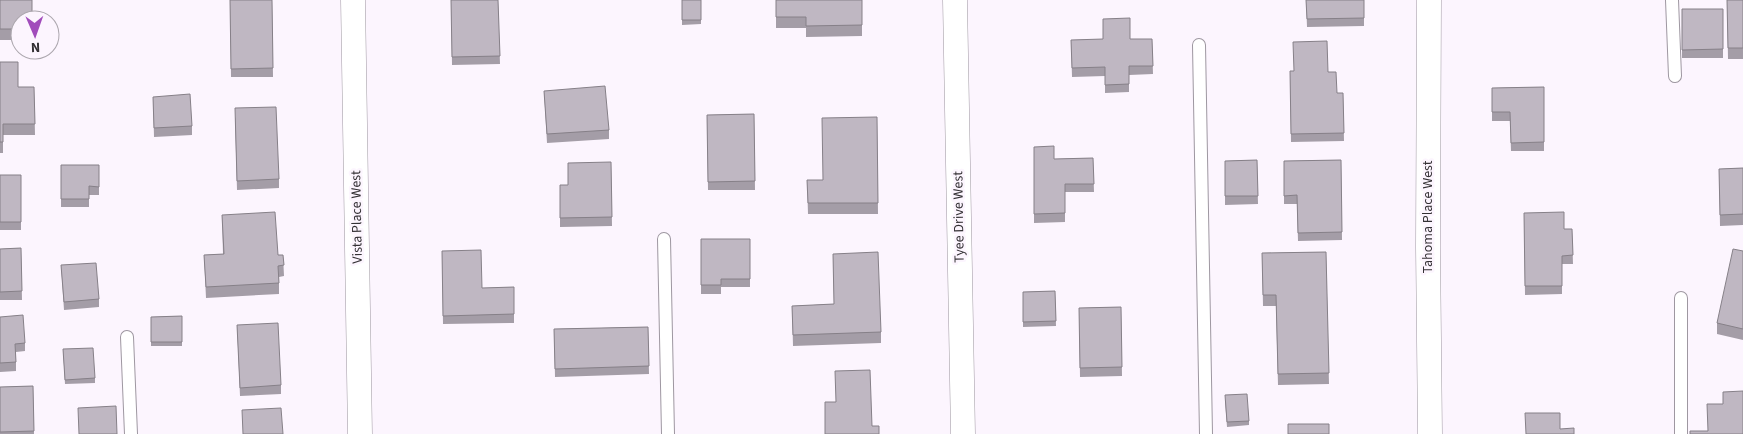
<svg xmlns="http://www.w3.org/2000/svg" width="1743" height="434" font-family="'Source Sans 3',sans-serif">
<style>
.lines{fill:none;stroke-linecap:round;stroke-linejoin:round}
.service-casing{stroke:#9e97a1;stroke-width:14}
.minor-casing{stroke:#9e97a1;stroke-width:25}
.service{stroke:#fff;stroke-width:12}
.minor{stroke:#fff;stroke-width:24}
.wall{fill:#a49da7}
.building{fill:#bfb7c2;stroke:#868088}
.labels{text-anchor:middle;dominant-baseline:central;stroke-width:5;stroke-linejoin:round;paint-order:stroke}
.street-label{font-size:14px;fill:#343135;stroke:#fcf5fe}
</style>
<rect width="100%" height="100%" fill="#fcf5fe"/>
<g class="lines">
<g class="service-casing">
<path id="service" d="M1672,0l3,76
M1199,45l7,389
M664,239l4,195
M127,337l4,97
M1681,434v-136"/>
</g>
<g class="minor-casing">
<path id="minor" d="M353,0l7,434
M955,0l8,434
M1429,0l-1,247 2,187"/>
</g>
<use href="#service" class="service"/>
<use href="#minor" class="minor"/>
</g>
<path class="wall" d="M0,0l20,20v20h-20z
M230,0h42l1,77h-42z
M451,0h47l2,64 -48,1z
M682,0h19v24l-19,1z
M776,0h86v36l-56,1v-9h-30z
M1306,0h58v26l-57,1z
M1727,0h16v59h-15z
M1682,9h41v49h-41z
M1130,39h22l1,35 -24,1v17l-24,1v-17l-33,1 -1,-37z
M0,62l18,25h16l1,48h-32v18h-3z
M1290,71l38,1 9,21h6l1,48 -53,1z
M1544,87v64h-33l-1,-30h-18v-33z
M544,91l65,39v9l-62,4z
M153,97l39,29v9l-38,2z
M754,114l1,76h-47l-1,-75z
M235,117l44,62v9l-42,2z
M877,117l1,97h-70l-1,-34h16z
M1034,147l20,12 39,-1 1,34h-29v30l-31,1z
M1257,160l1,44 -33,1v-44z
M1341,160l1,80 -44,1 -1,-37h-13v-43z
M611,162l1,64 -52,1v-42h8z
M61,165h38v30h-10v12h-28z
M1743,168v57l-23,1 -1,-57z
M0,175h21v55h-21z
M1524,213l40,16h8l1,35h-11v30l-37,1z
M222,215l56,40h5l1,21 -5,1v17l-73,4 -2,-43 19,-1z
M701,239h49v48h-29v7h-20z
M21,248l1,52h-22v-51z
M442,251l40,37 32,-1v36l-71,1z
M1743,251v89l-26,-6v-11z
M1326,252l3,132 -51,1 -2,-79h-13l-1,-53z
M833,254l48,78v11l-88,3 -1,-40 42,-2z
M61,265l38,34v8l-35,3z
M1055,291l1,35 -33,1v-35z
M1121,307l1,69 -42,1 -1,-69z
M182,316v30h-31v-29z
M0,317l25,26v8l-9,1v19l-16,1z
M237,325l44,60v9l-41,2z
M648,327l1,47 -94,3 -1,-48z
M63,349l32,29v5l-30,1z
M33,386l1,48h-34v-47z
M1225,400l24,21v4l-22,2z"/>
<path class="building" d="M0,0h32v20h-12v9h-20z
M230,0h42l1,68 -42,1z
M451,0h47l2,56 -48,1z
M682,0h19v20h-19z
M776,0h86v25l-56,1v-9h-30z
M1306,0h58v18l-57,1z
M1727,0h16v48h-15z
M1682,9h41v40l-41,1z
M1130,18v21h22l1,27h-24v18l-24,1v-18l-33,1 -1,-28 32,-1v-20z
M1327,41l1,31h8l1,21h6l1,40 -53,1 -1,-63h4l-1,-29z
M0,62h18v25h16l1,37h-32v18h-3z
M605,86l4,44 -62,4 -3,-43z
M1544,87v55l-33,1 -1,-31h-18v-24z
M190,94l2,32 -38,2 -1,-31z
M276,107l3,72 -42,2 -2,-73z
M754,114l1,67 -47,1 -1,-67z
M877,117l1,86h-70l-1,-23h16l-1,-62z
M1054,146v13l39,-1 1,26h-29v29l-31,1v-67z
M1257,160l1,36h-33v-35z
M1341,160l1,72 -44,1 -1,-38 -13,1v-35z
M611,162l1,55 -52,1v-33h8v-22z
M61,165h38v22l-10,-1v13h-28z
M1743,168v46l-23,1 -1,-46z
M0,175h21v47h-21z
M275,212l3,43h5l1,10 -6,1 1,17 -73,4 -2,-32 20,-1 -2,-39z
M1564,212v17h8l1,26 -11,1v30h-37l-1,-73z
M701,239h49v40h-29v6h-20z
M21,248l1,43 -22,1v-43z
M1733,249l10,2v78l-26,-6z
M481,250l1,38 32,-1v27l-71,2 -1,-65z
M878,252l3,80 -88,3 -1,-29 42,-2 -1,-50z
M1326,252l3,121 -51,1 -2,-79h-13l-1,-42z
M96,263l3,36 -35,3 -3,-37z
M1055,291l1,30 -33,1v-30z
M1121,307l1,60 -42,1 -1,-60z
M23,315l2,28 -10,1 1,18 -16,1v-46z
M182,316v26h-31v-25z
M278,323l3,62 -41,3 -3,-63z
M648,327l1,39 -94,3 -1,-40z
M93,348l2,30 -30,2 -2,-31z
M870,370l2,56h7v8h-54v-32h11l-1,-31z
M33,386l1,45 -34,1v-45z
M1743,391v43h-53v-3h18l-1,-27h16v-12z
M1247,394l2,27 -22,1 -2,-27z
M116,406l1,28h-38l-1,-26z
M281,408l2,26h-40l-1,-24z
M1525,413h35v16l14,-1v6h-48z
M1288,424h41v10h-41z"/>
<g class="labels">
<g class="street-label">
<text transform="translate(357 217) rotate(-91)">Vista Place West</text>
<text transform="translate(959 217) rotate(-91)">Tyee Drive West</text>
<text transform="translate(1428 217) rotate(-90)">Tahoma Place West</text>
</g>
</g>
<g transform="translate(35 35) rotate(178)"><circle r="24" fill="#fcf5fe" stroke="#aca7ae"/>
<path d="M0-4L9 19L0 12L-9 19Z" fill="#a14cbb"/>
<text y="-8" font-size="14" font-weight="bold" text-anchor="middle" fill="#343135">N</text>
</g>
</svg>
